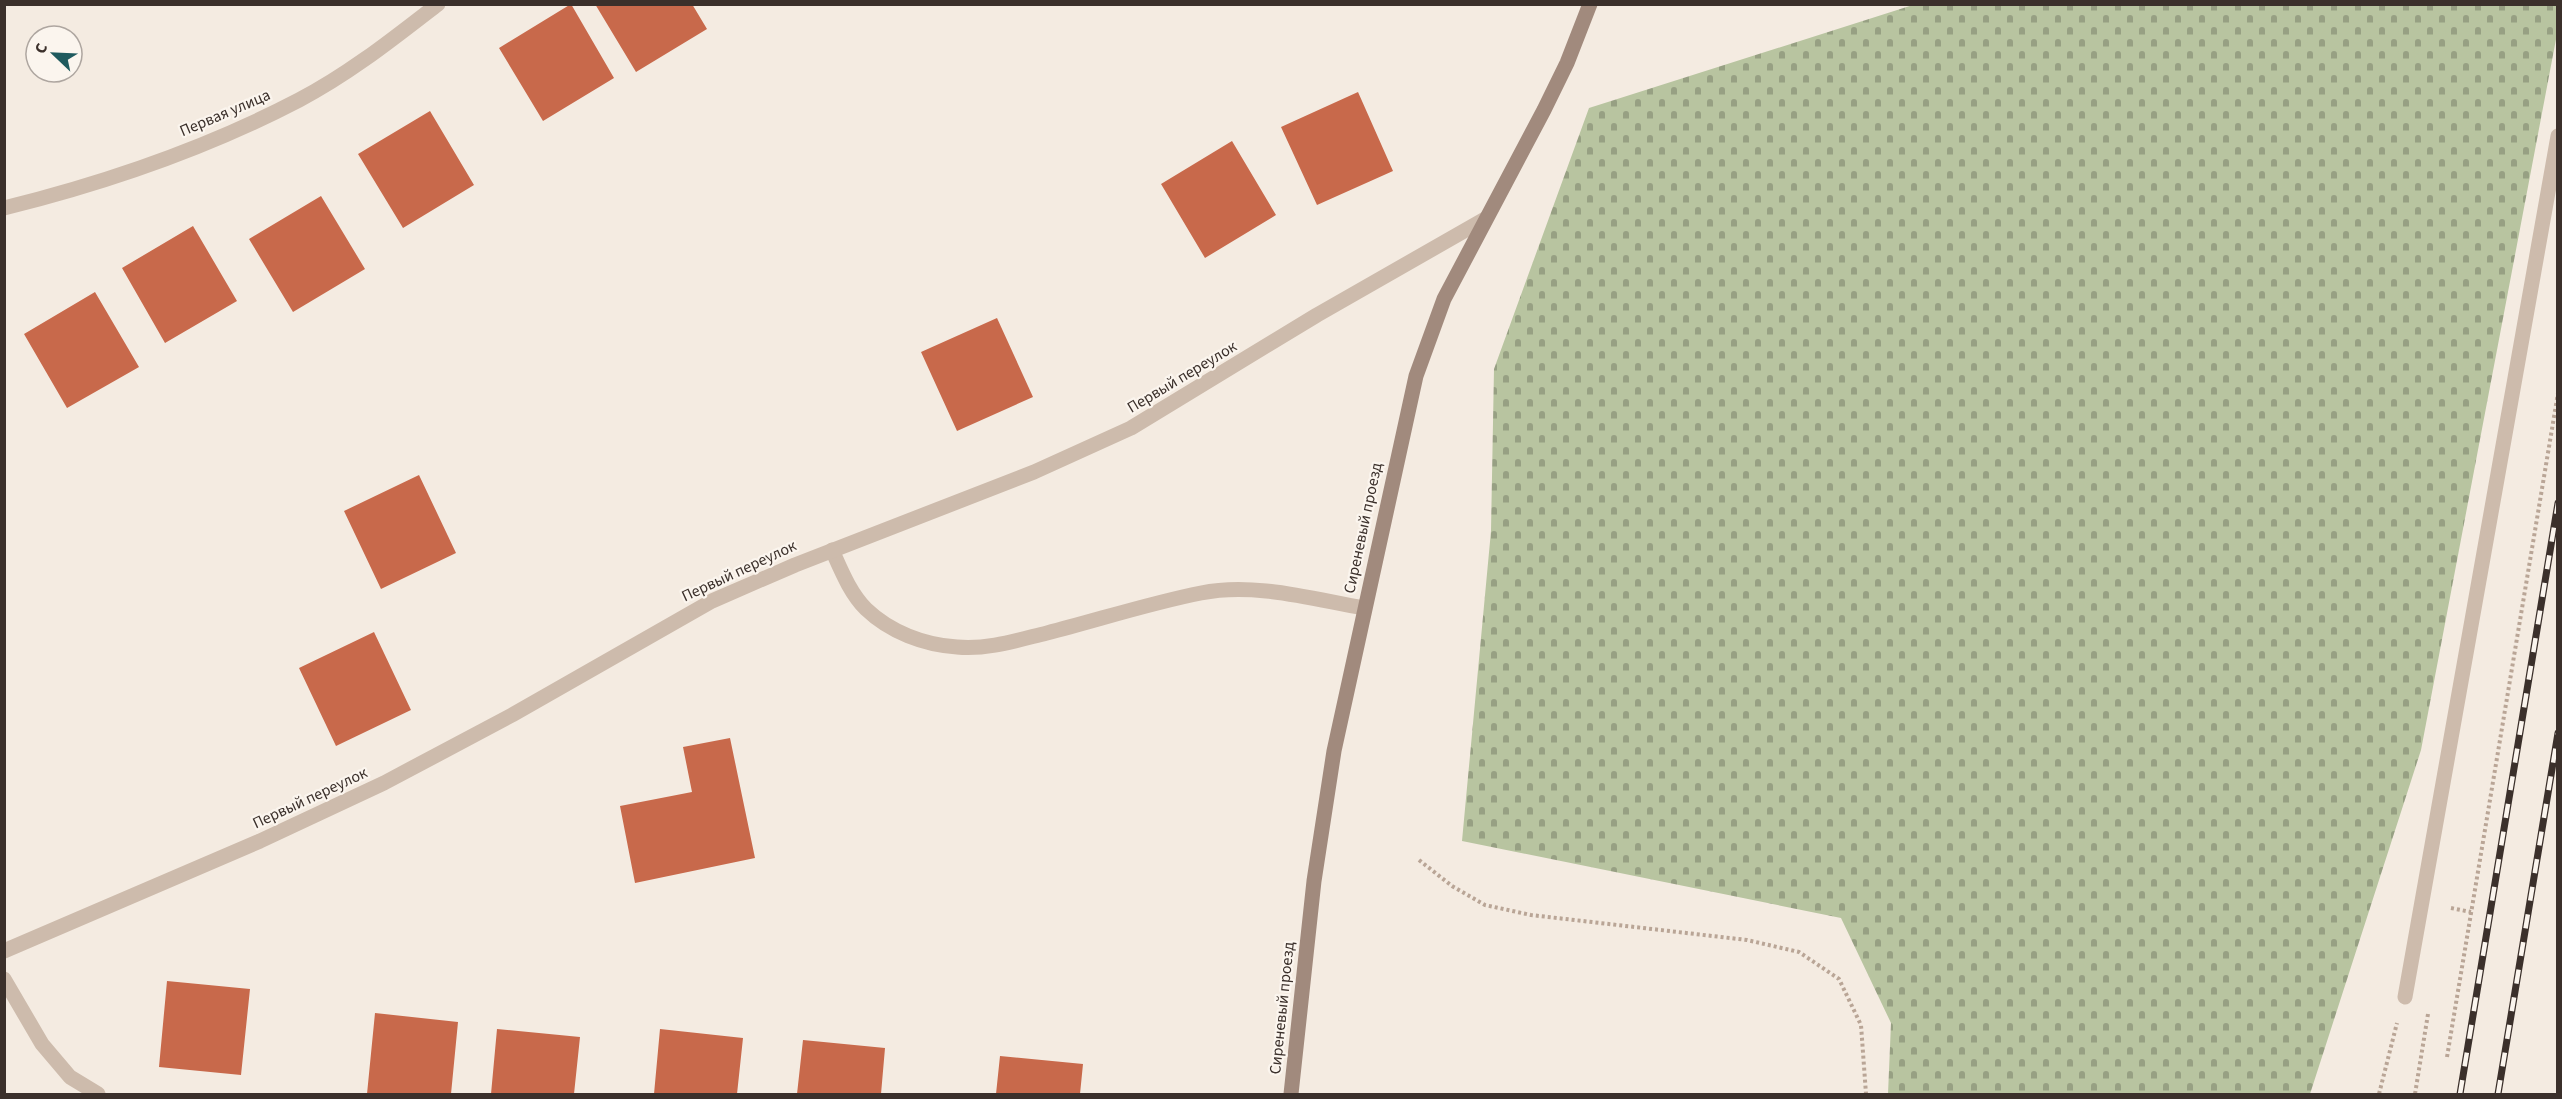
<svg xmlns="http://www.w3.org/2000/svg" width="2562" height="1099" font-family="'Source Sans 3',sans-serif">
<style>
.cemetery{fill:url(#cemetery-stones)}
.building{fill:#c8694b}
.lines{fill:none;stroke-linecap:round;stroke-linejoin:round}
.path{stroke:#b9a596;stroke-width:4;stroke-dasharray:3 3;stroke-linecap:butt}
.lane{stroke:#cdbbac;stroke-width:15}
.street{stroke:#cdbbac;stroke-width:15}
.secondary{stroke:#a18a7d;stroke-width:15}
.rail-casing{stroke:#3b302b;stroke-width:7}
.rail{stroke:#fbf5ee;stroke-width:4.5;stroke-dasharray:14;stroke-linecap:butt}
.labels{text-anchor:middle;dominant-baseline:central;stroke-width:4.5;stroke-linejoin:round;paint-order:stroke}
.street-label{font-size:16px;fill:#3b302b;stroke:#fbf5ee}
</style>
<defs>
<pattern id="cemetery-stones" width="16" height="16" patternUnits="userSpaceOnUse" patternTransform="scale(1.5)"><rect width="16" height="16" fill="#b8c4a0"/><path d="M2 7V4a2 2 0 0 1 4 0v3zM10 15v-3a2 2 0 0 1 4 0v3z" fill="#97a083"/></pattern>
</defs>
<rect width="100%" height="100%" fill="#f4ebe1"/>
<path class="cemetery" d="M1916,4l641,1v29l-136,716 -111,344h-422l3,-71 -50,-105 -379,-77 29,-310 3,-162 95,-261z"/>
<path class="building" d="M571,4l43,74 -71,43 -44,-73z
M595,4h97l15,25 -71,43z
M1358,92l35,79 -76,34 -36,-78z
M430,111l44,74 -71,43 -45,-74z
M1232,141l44,74 -71,43 -44,-74z
M321,196l44,73 -72,43 -44,-73z
M193,226l44,75 -72,42 -43,-75z
M95,292l44,75 -72,41 -43,-74z
M997,318l36,79 -76,34 -36,-79z
M419,475l37,78 -75,36 -37,-78z
M374,632l37,78 -75,36 -37,-78z
M730,738l25,120 -120,25 -15,-77 72,-14 -9,-45z
M167,981l83,8 -9,86 -82,-8z
M375,1013l83,9 -7,72h-84z
M497,1029l83,8 -6,57h-83z
M660,1029l83,9 -6,56h-83z
M803,1040l82,8 -4,46h-84z
M1000,1056l83,8 -3,30h-84z"/>
<g class="lines">
<path class="path" d="M1419,860l33,26 33,19 46,10 216,25 52,12 40,27 22,46 5,69
M2451,908l20,4
M2447,1057l111,-664
M2379,1094l18,-71
M2415,1094l13,-80"/>
<path class="lane" d="M832,550c9,20 18,43 34,59 24,23 58,36 91,38 30,3 61,-7 90,-14 51,-13 103,-30 154,-40 53,-11 111,6 163,15
M2405,997l153,-861"/>
<path class="street" d="M4,208c101,-25 203,-60 295,-108 50,-26 95,-62 139,-96
M4,951l256,-110 124,-58 128,-68 200,-114 83,-36 239,-93 97,-44 186,-113 168,-96
M4,979l38,65 28,33 28,17"/>
<path class="secondary" d="M1291,1094l23,-213 20,-130 82,-375 28,-77 100,-189 23,-47 23,-59"/>
<g class="rail-casing">
<path id="rail" d="M2460,1094l98,-591
M2498,1094l60,-361"/>
</g>
<use href="#rail" class="rail"/>
</g>
<g class="labels">
<g class="street-label">
<text transform="translate(225 113) rotate(-23)">Первая улица</text>
<text transform="translate(1182 377) rotate(-31)">Первый переулок</text>
<text transform="translate(1363 528) rotate(-78)">Сиреневый проезд</text>
<text transform="translate(739 571) rotate(-25)">Первый переулок</text>
<text transform="translate(310 798) rotate(-25)">Первый переулок</text>
<text transform="translate(1282 1008) rotate(-84)">Сиреневый проезд</text>
</g>
</g>
<rect width="2562" height="1099" fill="none" stroke="#3b302b" stroke-width="12"/>
<g transform="translate(54 54) rotate(293)"><circle r="28" fill="#fbf5ee" stroke="#aea6a0" stroke-width="1.5"/>
<path d="M0-4.5L10 22L0 15L-10 22Z" fill="#1f5a5e"/>
<text y="-9" font-size="16" font-weight="bold" text-anchor="middle" fill="#3b302b">С</text>
</g>
</svg>
